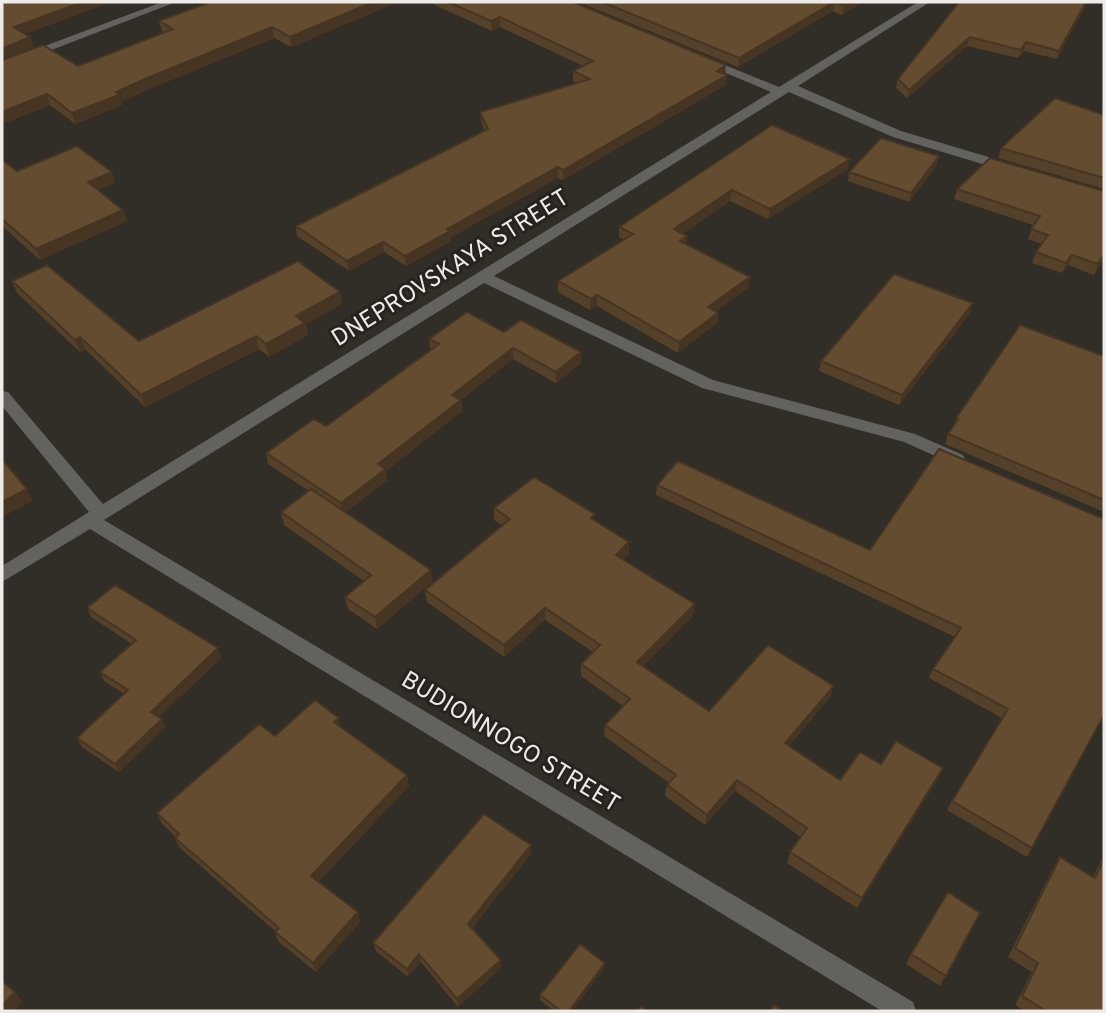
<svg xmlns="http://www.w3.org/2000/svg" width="1106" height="1013" font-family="Overpass,sans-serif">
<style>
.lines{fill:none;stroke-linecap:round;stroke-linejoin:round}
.minor{fill:#64625f;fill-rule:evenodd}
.wall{fill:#554129}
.shaded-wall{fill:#453522}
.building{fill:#634c30;stroke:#453522;stroke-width:2}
.labels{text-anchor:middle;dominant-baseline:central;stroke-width:6;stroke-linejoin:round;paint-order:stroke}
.street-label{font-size:24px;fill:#eeebe8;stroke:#27231e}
</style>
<rect width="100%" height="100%" fill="#312d27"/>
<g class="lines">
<path class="minor" d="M162,2h14l-174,67v-7z
M918,2h12l-132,84 103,45 111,33v6h-10l-109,-33 -104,-45 -295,184 219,104 202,54 48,21 2,4 -2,4h-12l-47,-21 -202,-54 -218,-105 -380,237 809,482 3,9h-34l-792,-482 -88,53v-16l87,-54 -87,-106v-15l6,1 95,112 668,-412 -69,-29v-4h8l69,28z"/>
</g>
<path class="wall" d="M2,2h100l1,3 -78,29 5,3 4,10 -16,7 25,-9 35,21 87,-33 -3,-2 -3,-10 51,-19h188l-107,45 -17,-9 -127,52 -26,12 1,3 -47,19 -25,-19 -48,19z
M428,2h145l152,72 1,11 -163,95 -5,-2 -107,59v4l-45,25 -22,-14 -35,19 -52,-35 -1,-10 189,-95 -4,-9 -1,-10 97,-29 -4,-2v-10l10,-5 -83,-39 -8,4z
M578,2h285l-21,13 -9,-4 -95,56z
M959,2h128l-30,57 -33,-8 -6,7 -51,-12 -60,52 -11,-10 2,-9z
M1104,115v74l-106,-31 3,-10z
M772,125l76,44 -80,50 -38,-18 -48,33 5,2 -1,8 64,33 -2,11 -32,23 2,2 -1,10 -39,30 -81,-47 -7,4 -32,-18v-11l66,-41 -5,-3v-10z
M2,160l15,11 98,12 -17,7 25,20 4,11 -87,39 -38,-34z
M937,165l-28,37 -61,-21 1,-9z
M957,189l147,2v68l-10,16 -26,-10 -6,8 -30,-10 4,-11 6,-8 -14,-5 5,-14 -79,-26z
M12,281l127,60 201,-49 2,12 -36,20 2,11 -39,22 -10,-8 -114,58 -60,-58 -5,3 -63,-59z
M970,313l-71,92 -80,-34 2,-10z
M504,332l77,20v11l-25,20 -43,-24 -52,41 1,11 -76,60 1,9 -42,33 87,69 -55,47 -29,-20 -3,-12 19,-16 -80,-56 -3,-13 28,-21 -41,-27 -2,-11 60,-27 105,-76h-1l-1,-11z
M1104,356v156l-159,-68 3,-10 5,-7 3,-9z
M657,485l213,65 234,-31 -72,329 -5,9 -80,-47 5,-9 50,-83 -73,-40 4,-9 22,-32 -299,-142z
M494,508l100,12 35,22v12l-6,5 70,57 -50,50 66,45 125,-25 -4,11 -41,49 51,34 41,-16 57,15 -81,129 -70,-45 3,-11 11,-15 -66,-46 -30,34 -40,-29 2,-11 2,-2 -65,-47 1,-11 18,-19 -42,-30v-12l12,-12 -48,-32 -41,37 -77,-55 -2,-12 77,-65 -8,-5z
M87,608l134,50 -62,59 6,11 -46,44 -37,-25 -5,-9 47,-44 -20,-13 -4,-9 32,-28 -41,-27z
M341,727l66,48 2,11 -91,96 40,30 2,10 -44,50 -37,-30 -4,-10v-1l-95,-83 -5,-10 1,-1 -14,-13 -5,-11z
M531,845v9l-59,74 29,32v8l-43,39 -37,-45 -13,15 -32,-26 -3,-8z
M1104,855v156h-79l-10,-6 17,-33 -24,-15 45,-89 7,-11 33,20z
M980,913l-40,73 -34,-22 5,-10z
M604,968l-32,43h-18l-14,-11v-5z"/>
<path class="shaded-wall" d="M83,2h19l1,3 -86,32 -3,-10z
M373,2h25l-107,45 -1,-10z
M834,2l-1,9 -95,56 1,-9z
M849,2h14l-21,13 2,-10z
M1086,2h2l-31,57 2,-8z
M500,17v10l-8,4 -1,-10z
M272,27l2,11 -127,52 -26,12 1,3 -47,19 -3,-11 73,-34z
M30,37l4,10 -32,14v-12z
M970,37l-3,9 -60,52 2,-8z
M1026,42l-2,9 -6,7 3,-8z
M726,65l-1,10 -8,-4z
M727,75l-1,10 -163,95v-10z
M47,94l3,11 -48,19v-12z
M939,156l-2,9 -28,37 2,-9z
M850,159l-2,10 -80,50 2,-10z
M558,167v11l-107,59v4l-45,25 -1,-10 42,-27z
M112,172l3,11 -23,10 -4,-11z
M732,190l-2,11 -57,39 1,-11z
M123,210l4,11 -87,39 -4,-11z
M687,236l-1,10 -6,-5z
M383,242l1,10 -35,19 -2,-10z
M1072,255l-4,10 -6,8 4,-10z
M1104,255v4l-10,16 4,-11z
M750,277l-2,11 -41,30 1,-11z
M340,292l2,12 -36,20 2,11 -39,22 -3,-13 30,-28z
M597,295v11l-7,4 1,-11z
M973,303l-3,10 -71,92 3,-10z
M718,313l-1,10 -39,30 1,-11z
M256,336l3,13 -114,58 -4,-12z
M80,337l5,12 -5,3 -5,-12z
M513,348v11l-60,47 -1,-11z
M581,352v11l-25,20v-11z
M461,400l1,11 -76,60 1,9 -44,34 -2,-11 37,-39z
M27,489l6,12 -31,16v-15z
M629,542v12l-14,12 1,-11z
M431,570l1,12 -55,47 -2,-12z
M695,604l-2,12 -57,58 1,-12z
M545,608v12l-41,37v-12z
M218,648l3,10 -66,63 -4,-9z
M834,686l-4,11 -48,57 3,-11z
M339,718l2,11 -7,-7z
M162,719l3,9 -46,44 -4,-8z
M943,768l-5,11 -81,129 5,-10z
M407,775l2,11 -95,100 -3,-10z
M737,780l-2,11 -30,34 2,-10z
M531,845v9l-62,78 -1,-8z
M358,912l2,10 -44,50 -3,-9z
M419,954l2,8 -13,15 -1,-8z
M501,960v8l-43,39 -1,-8z
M605,963l-1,5 -32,43h-3z
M15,992l8,10 -9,9h-12v-5z"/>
<path class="building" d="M2,2h81l-69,25 16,10 -28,12z
M210,2h163l-83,35 -18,-10 -127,52 -29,13 3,3 -47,18 -25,-19 -45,18v-52l41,-15 35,21 95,-37 -14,-8z
M448,2h125l153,63 -9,6 10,4 -164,95 -5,-3 -111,62 3,2 -45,25 -22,-14 -36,19 -51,-35 192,-97 -8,-17 110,-33 -17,-8 20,-10 -93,-44 -9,4z
M602,2h232l-95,56z
M835,2h14l-5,3z
M959,2h127l-27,49 -33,-9 -5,8 -51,-13 -61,53 -11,-11z
M1055,98l49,17v63l-103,-30z
M772,125l78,34 -80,50 -38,-19 -58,39 13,7 -7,5 70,36 -42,30 10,6 -39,29 -82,-47 -6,4 -33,-18 75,-47 -14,-7z
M881,138l58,18 -28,37 -62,-21z
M77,146l35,26 -24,10 35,28 -87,39 -34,-30v-59l15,11z
M990,158l114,33v64l-6,9 -26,-9 -6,8 -30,-11 12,-17 -17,-6 9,-13 -83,-27z
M298,261l42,31 -44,24 9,7 -39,21 -10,-8 -115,59 -61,-58 -5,3 -63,-59 35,-16 92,76z
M894,274l79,29 -71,92 -81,-34z
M467,312l37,20 17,-12 60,32 -25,20 -43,-24 -61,47 9,5 -83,64 8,5 -45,34 -75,-50 48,-34 12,7 113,-82 -10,-5z
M1020,325l84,31v144l-156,-66 10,-15 -2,-1z
M939,449l165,70v196l-72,133 -80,-47 56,-92 -75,-40 28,-41 -304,-143 21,-24 192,89z
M2,459l25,30 -25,13z
M534,477l61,37 -4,4 38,24 -13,13 79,49 -58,58 72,49 59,-66 66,41 -49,57 55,37 20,-28 21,12 15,-23 47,27 -81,130 -72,-46 17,-24 -70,-48 -30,35 -40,-30 9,-10 -71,-50 25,-26 -49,-35 19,-19 -55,-37 -41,37 -79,-55 85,-71 -16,-11z
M311,489l120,81 -56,47 -30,-20 26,-22 -90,-63z
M115,585l103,63 -67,64 11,7 -47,45 -38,-26 51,-48 -28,-18 36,-32 -49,-32z
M315,700l24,18 -5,4 73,53 -96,101 47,36 -45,51 -38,-31 4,-4 -104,-90 4,-4 -22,-21 102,-89 16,12z
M484,814l47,31 -63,79 33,36 -44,39 -38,-45 -12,15 -34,-26z
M1060,857l35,21 9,-19v152h-58l-24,-15 16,-33 -23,-15z
M948,892l32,21 -34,63 -35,-22z
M580,944l25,19 -36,48h-8l-21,-16z
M2,981l13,11 -13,14z
M774,1005l9,6h-13z
M641,1006l6,5h-10z"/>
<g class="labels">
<g class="street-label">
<text transform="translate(451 269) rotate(-32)">DNEPROVSKAYA STREET</text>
<text transform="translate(510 743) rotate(31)">BUDIONNOGO STREET</text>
</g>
</g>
<rect width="1106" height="1013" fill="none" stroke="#eeebe8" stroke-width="7"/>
</svg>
